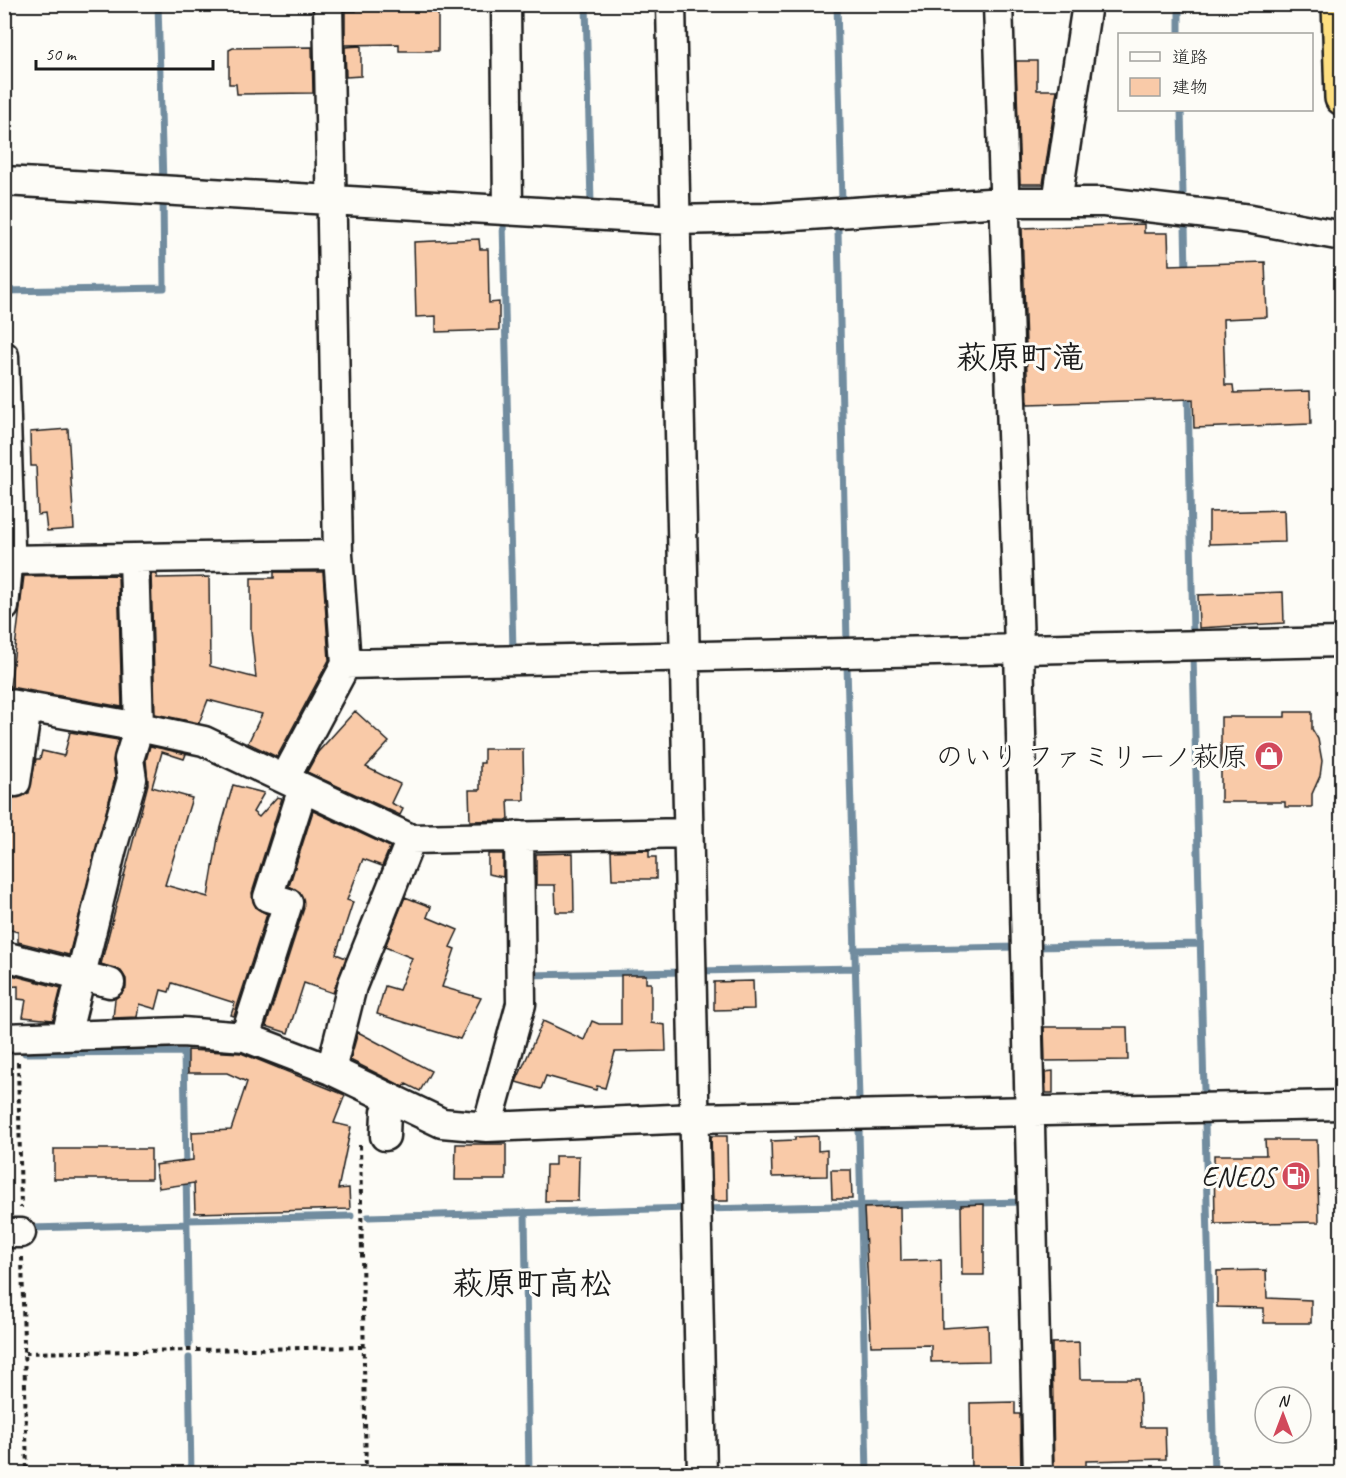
<svg xmlns="http://www.w3.org/2000/svg" width="1346" height="1478" font-family="Caveat,'Klee One',sans-serif">
<style>
.lines{fill:none;stroke-linecap:round;stroke-linejoin:round}
.stream{stroke:#718c9f;stroke-width:7}
.building{fill:#f9caa8;stroke:#1c1c1c;stroke-width:1.5}
.minor-casing{stroke:#1c1c1c;stroke-width:33}
.highway-casing{stroke:#1c1c1c;stroke-width:38}
.path{stroke:#1c1c1c;stroke-width:4;stroke-dasharray:4.5 4.5;stroke-linecap:butt}
.minor{stroke:#fdfcf7;stroke-width:28}
.highway{stroke:#fedf80;stroke-width:33}
.labels{text-anchor:middle;dominant-baseline:central;stroke-width:6;stroke-linejoin:round;paint-order:stroke}
.poi-label{font-size:28px;fill:#1c1c1c;stroke:#fdfcf7;text-anchor:end}
.quarter-label{font-size:32px;font-weight:bold;fill:#1c1c1c;stroke:#fdfcf7}
</style>
<rect width="100%" height="100%" fill="#fdfcf7"/>
<filter id="ink" filterUnits="userSpaceOnUse"><feTurbulence type="fractalNoise" baseFrequency=".0167" numOctaves="2"/><feDisplacementMap in="SourceGraphic" scale="12" xChannelSelector="R" yChannelSelector="G"/><feConvolveMatrix kernelMatrix="1 2 1 2 8 2 1 2 1" color-interpolation-filters="sRGB"/></filter>
<g filter="url(#ink)">
<g class="lines">
<path class="stream" d="M158,4l5,180
M586,4l5,200
M837,4l5,198
M1179,4v30
M1181,110l2,85
M503,222l10,430
M1185,225l1,48
M838,230l9,413
M4,291l160,-3 -1,-93
M1188,392l5,242
M1193,655l11,436
M847,665l12,435
M1034,947l166,-3
M854,950l164,-3
M699,971l156,-3
M528,975l156,-3
M25,1053l159,-1 5,293
M1205,1124l9,350
M859,1129l8,345
M703,1209l321,-7
M525,1212l4,262
M368,1217l321,-9
M187,1220l164,-4
M30,1228l157,-4
M189,1358l2,116"/>
</g>
<path class="building" d="M356,4h82v47h-39v-7l-54,1v-34h11z
M361,46v30l-15,1 -1,-30z
M312,47l1,46 -76,1 -1,-10h-7v-34l4,-2z
M1016,61h21v29h20l-14,94h-23z
M1144,224v9h24l1,32 96,-3 2,55 -44,2 2,66h8l1,8 76,-2 1,33 -117,4 -1,-29 -165,5 -6,-176z
M479,239l1,10h8l1,54 10,-1v28l-63,2v-16l-20,1 -2,-75z
M68,429l6,100 -27,2 -2,-17 -7,1 -2,-49h-5l-1,-34z
M1284,510l1,32 -76,2v-32z
M274,572h49l6,88 -52,97 -29,-14 14,-29 -54,-14 -9,23 -44,-9 -4,-140h6v4l52,-1 1,89 46,12 -5,-47v-53h23z
M118,575l4,132 -112,-20 14,-111z
M1283,592l1,31 -85,5 -1,-33z
M355,711l34,31 -23,25 34,17 -9,19 12,6 -3,6 -93,-43 11,-20z
M1285,712h27v17l6,10 4,22 -2,15 -8,18v13h-27v-5h-64v-85h64z
M70,732l48,8 -5,21 2,17 -46,177 -51,-13v-10l-14,-4v-135l10,5 15,-5 7,-34h4l2,-8 22,5z
M150,746l36,8 -2,5 -22,-7 -10,35 40,11 -27,87 43,12 10,-59 15,-53 31,8 -11,19 6,5 18,-20 5,1 -30,95 4,15 11,6 -33,102 -3,-1 4,-12 -63,-20 -3,9 -8,-2 -5,19 -17,-5 -2,13 -24,1 2,-19 11,-11v-9l-5,-8 -20,-7 47,-180 -2,-24z
M484,749h39l1,51h-16l1,20 -39,1 -1,-31h11v-27h4z
M313,811l77,36 -8,19 -19,-7 -16,41 6,2 -17,52 10,4 -13,35 -29,-10 -16,50 -22,-7 38,-118 -4,-16 -11,-6z
M649,850v7h7v22h-44l-1,-28z
M573,853l1,59h-18l-1,-27h-19v-31z
M488,854h15v23l-15,-3z
M405,897l26,10 -4,10 31,13 -8,17 5,2 -13,38 39,11 -21,41 -83,-25 8,-28 14,4 13,-32 -27,-11z
M4,973l57,15 -8,32 -30,-3 3,-17 -8,-1v-13l-14,1z
M621,975h25v8h5v40l14,2 1,26 -51,1 -10,36 -8,-2 -1,4 -50,-14 -5,13 -25,-7 27,-61 41,19 8,-19 7,3h22z
M753,981l1,28 -40,1v-28z
M1044,1027h83l1,33 -83,1z
M358,1032l73,39 -11,20 -14,-7 -2,3 -54,-27z
M188,1050l53,3 104,42 -11,28 17,4 -13,62 11,-1 1,21 -155,4 -1,-30 -35,5 -4,-23 38,-5 -1,-28 39,-2 16,-48 -20,-9h-39z
M1053,1071v22h-7l-1,-21z
M711,1136h16l1,65h-15z
M818,1136v15l9,-1v26l-55,1 -1,-36 24,-1v-3z
M1265,1140h52l2,82 -104,2 -1,-69h52z
M456,1144h50v36h-51z
M54,1149h97v30h-97z
M555,1156h24l-1,45h-33l1,-36h9z
M831,1170h20l1,29h-20z
M984,1204v71h-22l-1,-70z
M900,1207l1,54 40,-1 1,68 46,-3 1,36 -58,1v-17l-60,1 -7,-138z
M1266,1270l1,28 44,2v23h-47v-15l-47,-1v-36z
M1079,1342l1,37h59l2,48h24l1,32 -80,2v12h-32l-2,-130z
M1015,1402v12h5l1,59h-50l-1,-70z"/>
<g class="lines">
<g class="minor-casing">
<path id="minor" d="M506,4l2,206
M671,4l31,1470
M998,4l21,643 19,827
M4,181l671,39 89,-2 239,-16h101l147,17 91,17
M1057,202l30,-198
M4,356l6,190 -6,61
M4,560l334,-5
M346,664l996,-22
M4,703l135,24 65,14 207,98 277,-6
M285,778l61,-114 -8,-109 -10,-551
M16,782l11,-75
M4,956l106,27
M66,1036l46,-188 20,-69 -3,-20 10,-32 -5,-169
M245,1037l43,-134 -20,-6 35,-109
M4,1038l178,-6 63,5 86,33 111,53 45,4 208,-9 647,-13
M331,1070l21,-84 59,-147
M487,1127l34,-123 -2,-168
M385,1136l1,-24 6,-12
M4,1233h17"/>
</g>
<g class="highway-casing">
<path id="highway" d="M1339,4l3,94"/>
</g>
<path class="path" d="M1302,11v-7
M18,1062l3,146
M360,1145l6,329
M22,1257l5,217
M25,1353l337,-6"/>
<use href="#minor" class="minor"/>
<use href="#highway" class="highway"/>
</g>
</g>
<defs>
<g id="shop-disc" transform="scale(1.5)"><circle r="9.5" fill="#d1495b" stroke="#fdfcf7"/><path d="M-5-2.5h2.3a2.7 3.5 0 0 1 5.4 0H5L5.5 6h-11ZM-1.5-2.5h3a1.5 2.3 0 0 0-3 0Z" fill="#fff"/></g>
<g id="fuel-disc" transform="scale(1.5)"><circle r="9.5" fill="#d1495b" stroke="#fdfcf7"/><path d="M-5.5-6h7V0h2V4h1.3V-2.5L3-4.5l.8-.8L6-3V5H2.5V1h-1V6h-7ZM-4.2-4.7v3.2H.2V-4.7Z" fill="#fff"/></g>
</defs>
<g fill-rule="evenodd">
<use href="#shop-disc" x="1269" y="756"/>
<use href="#fuel-disc" x="1296" y="1176"/>
</g>
<g class="labels">
<g class="poi-label">
<text x="1248" y="756">のいり ファミリーノ萩原</text>
<text x="1275" y="1176">ENEOS</text>
</g>
<g class="quarter-label">
<text x="1020" y="357">萩原町滝</text>
<text x="532" y="1283">萩原町高松</text>
</g>
</g>
<rect width="1346" height="1478" fill="none" stroke="#fdfcf7" stroke-width="24"/>
<rect x="12" y="12" width="1322" height="1454" fill="none" stroke="#1c1c1c" stroke-width="2" filter="url(#ink)"/>
<rect x="1118" y="33" width="195" height="78" fill="#fdfcf7" stroke="#a3a29f" stroke-width="1.5"/>
<rect x="1130" y="52" width="30" height="9" fill="#fdfcf7" stroke="#a3a29f" stroke-width="1.5"/>
<text x="1172" y="63" font-size="18" fill="#1c1c1c">道路</text>
<rect x="1130" y="78" width="30" height="18" fill="#f9caa8" stroke="#a3a29f" stroke-width="1.5"/>
<text x="1172" y="93" font-size="18" fill="#1c1c1c">建物</text>
<g transform="translate(1283 1415)"><circle r="28" fill="#fdfcf7" stroke="#a3a29f" stroke-width="1.5"/>
<path d="M0-4.5L10 22L0 15L-10 22Z" fill="#d1495b"/>
<text y="-9" font-size="16" font-weight="bold" text-anchor="middle" fill="#1c1c1c">N</text>
</g>
<path d="M36 60v9h177v-9" fill="none" stroke="#1c1c1c" stroke-width="3"/>
<text x="45" y="60" font-size="18" fill="#1c1c1c" stroke="#fdfcf7" stroke-width="4.5" paint-order="stroke">50 m</text>
</svg>
